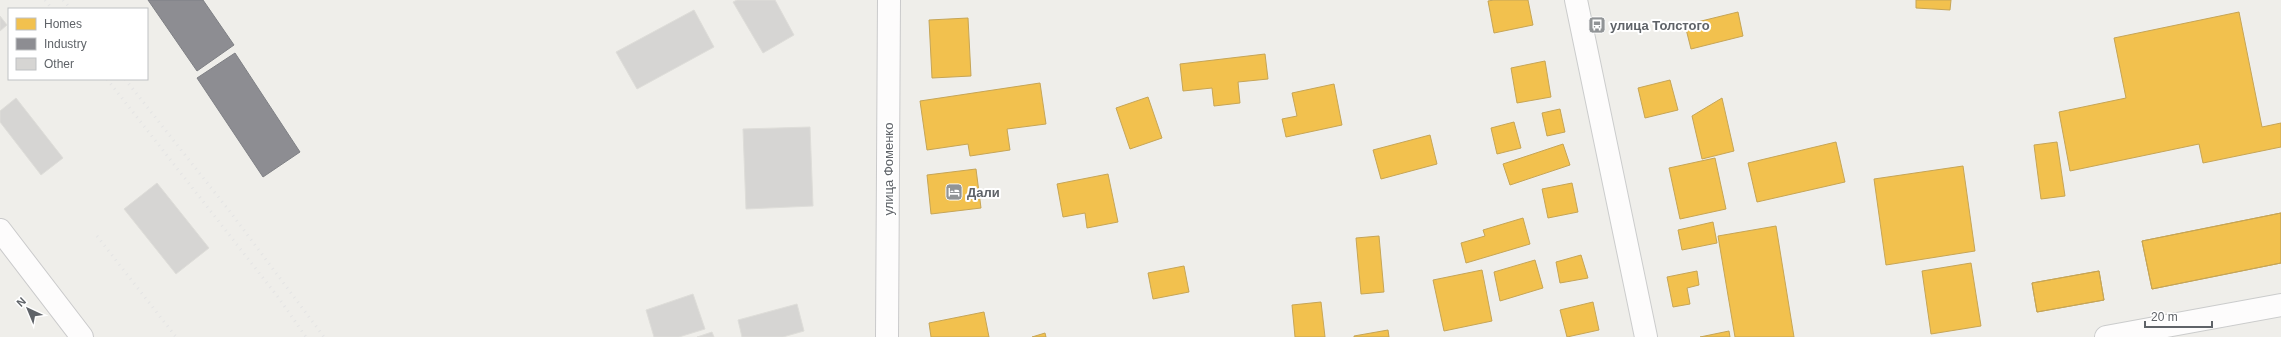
<svg xmlns="http://www.w3.org/2000/svg" width="2281" height="337" font-family="Helvetica,sans-serif">
<style>
.homes{fill:#f2c14e;stroke:#c6a556}
.industry{fill:#8d8d92;stroke:#7f8085}
.building{fill:#d6d5d3;stroke:#deddd9}
.lines{fill:none;stroke-linecap:round;stroke-linejoin:round}
.street-casing{stroke:#cbcccc;stroke-width:24}
.secondary-casing{stroke:#cacacb;stroke-width:24}
.street{stroke:#fdfcfc;stroke-width:22}
.secondary{stroke:#fdfcfc;stroke-width:22}
.rail{stroke:#e4e4e4;stroke-width:3;stroke-dasharray:1 5;stroke-linecap:butt}
.labels{text-anchor:middle;dominant-baseline:central;stroke-width:4;stroke-linejoin:round;paint-order:stroke}
.poi-label{font-size:13px;font-weight:bold;fill:#5f6368;stroke:#fff;text-anchor:start}
.street-label{font-size:13px;fill:#5f6368;stroke:#fff}
</style>
<rect width="100%" height="100%" fill="#efeeea"/>
<path class="homes" d="M1494,0h34l5,25 -39,8 -6,-32z
M1916,0h35l-1,10 -34,-2z
M1738,12l5,24 -52,13 -6,-24z
M2239,12l23,115 19,-4v24l-78,16 -4,-19 -129,27 -11,-59 67,-14 -12,-60z
M968,18l3,58 -39,2 -3,-58z
M1265,54l3,25 -30,3 2,21 -26,3 -2,-18 -29,3 -3,-27z
M1545,61l6,36 -34,6 -6,-35z
M1670,80l8,30 -33,8 -7,-30z
M1040,83l6,41 -39,5 3,21 -40,6 -2,-12 -41,6 -7,-49z
M1334,84l8,41 -56,12 -4,-18 15,-3 -5,-23z
M1148,97l14,41 -32,11 -14,-41z
M1722,98l12,53 -32,8 -10,-43z
M1560,109l5,23 -18,4 -5,-23z
M1514,122l7,26 -24,6 -6,-26z
M1430,135l7,29 -56,15 -8,-29z
M1836,142l9,40 -88,20 -9,-39z
M2057,142l8,54 -24,3 -7,-54z
M1563,144l7,21 -60,20 -7,-21z
M1715,158l11,51 -46,10 -11,-51z
M1963,166l12,85 -89,14 -12,-86z
M976,169l5,39 -50,6 -4,-39z
M1108,174l10,48 -31,6 -2,-15 -22,4 -6,-33z
M1572,183l6,29 -30,6 -6,-29z
M2281,213v50l-129,26 -10,-48z
M2281,213v50l-129,26 -10,-48z
M1523,218l7,26 -64,19 -5,-20 24,-7 -2,-6z
M1713,222l4,21 -35,7 -4,-20z
M1776,226l18,111h-59l-17,-101z
M1379,236l5,56 -23,2 -5,-56z
M1581,255l7,23 -28,5 -4,-21z
M1535,260l8,28 -43,13 -6,-29z
M1971,263l10,63 -50,8 -9,-63z
M1184,266l5,26 -36,7 -5,-26z
M1482,270l10,51 -48,10 -11,-51z
M1697,271l2,14 -12,3 3,16 -17,3 -6,-30z
M2099,271l5,29 -67,12 -5,-29z
M2099,271l5,29 -67,12 -5,-29z
M1321,302l4,35h-30l-3,-32z
M1593,302l6,28 -32,7 -7,-27z
M984,312l5,25h-58l-2,-14z
M1388,330l1,7h-35v-1z
M1729,331l1,6h-30z
M1045,333l1,4h-14z"/>
<path class="industry" d="M148,0h55l31,45 -37,26z
M235,53l65,99 -37,25 -66,-99z"/>
<path class="building" d="M737,0h38l19,35 -31,18 -30,-51z
M694,10l20,37 -77,42 -21,-37z
M0,16l7,9 -7,6z
M16,98l47,60 -22,17 -41,-53v-11z
M810,127l3,79 -67,3 -3,-80z
M157,183l52,65 -33,26 -52,-65z
M693,294l12,35 -26,8h-25l-8,-27z
M797,304l7,27 -21,6h-41l-4,-17z
M712,332l2,5h-17z"/>
<g class="lines">
<g class="street-casing">
<path id="street" d="M1576,0l70,337
M2106,337l175,-32"/>
</g>
<g class="secondary-casing">
<path id="secondary" d="M0,230l82,107
M887,337l2,-337"/>
</g>
<use href="#street" class="street"/>
<use href="#secondary" class="secondary"/>
<path class="rail" d="M45,0l7,9
M63,0l8,9
M107,79l171,218 28,40
M125,79l106,134 93,124
M97,236l79,101"/>
</g>
<defs>
<g id="bus-square" transform="scale(0.9)"><rect x="-9" y="-9" width="18" height="18" rx="4" fill="#919496" stroke="#fff"/><path d="M-5-6H5V4H4V6H2V4H-2V6H-4V4H-5ZM-3.5-4V0h7V-4ZM-3.5 1.2v1.5H-2V1.2ZM2 1.2v1.5H3.5V1.2Z" fill="#fff"/></g>
<g id="hotel-square" transform="scale(0.9)"><rect x="-9" y="-9" width="18" height="18" rx="4" fill="#919496" stroke="#fff"/><path d="M-6-4.5h1.5V1H6V5H4.5V3h-9V5H-6ZM-4 0a1.8 1.8 0 1 1 3.6 0ZM.5 0V-2.5h3Q6-2.5 6 0Z" fill="#fff"/></g>
</defs>
<g fill-rule="evenodd">
<use href="#bus-square" x="1597" y="25"/>
<use href="#hotel-square" x="954" y="192"/>
</g>
<g class="labels">
<g class="poi-label">
<text x="1610" y="25">улица Толстого</text>
<text x="967" y="192">Дали</text>
</g>
<g class="street-label">
<text transform="translate(888 169) rotate(-90)">улица Фоменко</text>
</g>
</g>
<rect x="8" y="8" width="140" height="72" fill="#ffffff" stroke="#bfc1c3"/>
<rect x="16" y="18" width="20" height="12" fill="#f2c14e" stroke="#bfc1c3"/>
<text x="44" y="28" font-size="12" fill="#5f6368">Homes</text>
<rect x="16" y="38" width="20" height="12" fill="#8d8d92" stroke="#bfc1c3"/>
<text x="44" y="48" font-size="12" fill="#5f6368">Industry</text>
<rect x="16" y="58" width="20" height="12" fill="#d6d5d3" stroke="#bfc1c3"/>
<text x="44" y="68" font-size="12" fill="#5f6368">Other</text>
<g transform="translate(28 309) rotate(316)" stroke="#ffffff" stroke-width="3" paint-order="stroke">
<path d="M0-3L7 15L0 10L-7 15Z" fill="#5f6368"/>
<text y="-6" font-size="11" font-weight="bold" text-anchor="middle" fill="#5f6368">N</text>
</g>
<path d="M2145 321v6h67v-6" fill="none" stroke="#5f6368" stroke-width="2"/>
<text x="2151" y="321" font-size="12" fill="#5f6368" stroke="#ffffff" stroke-width="3" paint-order="stroke">20 m</text>
</svg>
